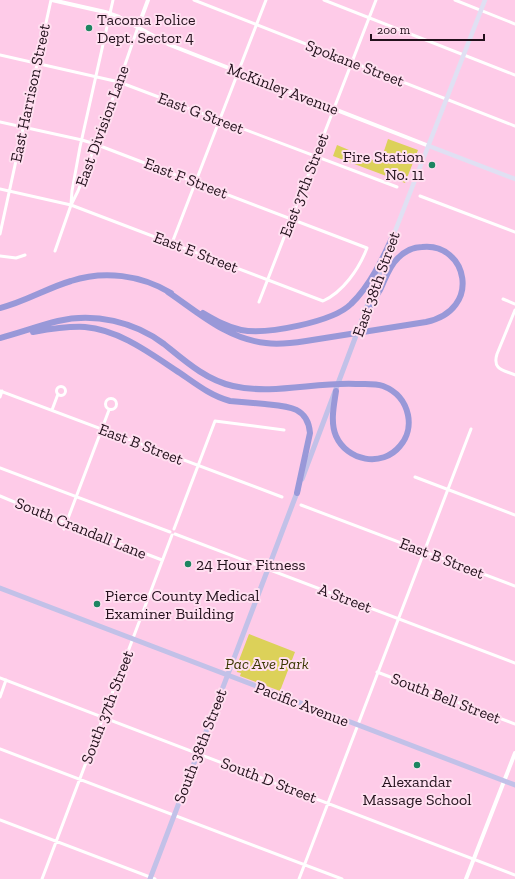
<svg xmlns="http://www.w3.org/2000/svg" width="515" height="879" font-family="'Zilla Slab',serif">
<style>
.green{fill:#dcd159}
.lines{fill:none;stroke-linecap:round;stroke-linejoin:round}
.minor{stroke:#fff;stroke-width:3}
.tertiary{stroke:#fff;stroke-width:4}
.secondary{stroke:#e0e0f3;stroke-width:4.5}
.primary{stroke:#c2c1e8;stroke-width:5}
.motorway{stroke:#9998d8;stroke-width:6}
.poi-dot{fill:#1d8561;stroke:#ffdff0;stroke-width:1.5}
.labels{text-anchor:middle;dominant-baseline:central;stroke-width:4;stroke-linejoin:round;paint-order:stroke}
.poi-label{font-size:16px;fill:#23111c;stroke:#ffdff0;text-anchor:start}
.street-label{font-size:16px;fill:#23111c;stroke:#ffdff0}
.park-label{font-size:16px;font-style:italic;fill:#3c3803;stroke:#ffdff0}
</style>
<rect width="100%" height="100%" fill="#fecbe8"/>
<path class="green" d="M388,139l30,11 -13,33 -72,-27 4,-11 43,18z
M249,634l46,18 -15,39 -40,-15 1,-3 -4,-1 -1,-4z"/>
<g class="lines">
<path class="minor" d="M194,0l321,126
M324,0l191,75
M455,0l60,24
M0,55l119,27 278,105
M0,122l82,18 13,4 272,104c-8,21 -24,44 -44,53l-252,-96 -71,-16
M420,196l95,36
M71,204l1,-13 8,-44 33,-147
M0,234l51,-234
M172,243l94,-243
M55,251l16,-46 7,-14 41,-109 19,-55
M0,256l16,2 9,-3
M503,299l12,5
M259,302l117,-302
M515,310l-18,44c-5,16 7,16 18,21
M56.5 391a4.5 4.5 0 1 1 9 0a4.5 4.5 0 1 1-9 0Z
M0,391l282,106
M0,397l2,-6
M105.5 404a5.5 5.5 0 1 1 11 0a5.5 5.5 0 1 1-11 0Z
M52,410l6,-16
M0,468l170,64
M415,477l100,38
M0,496l55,23 107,41
M301,505l214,81
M64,529l45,-119
M174,529l41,-108 69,9
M175,534l340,129
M377,672l138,52
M0,678l515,197
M0,697l6,-17
M0,749l342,130
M0,820l155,59
M42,879l130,-344
M299,879l172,-450"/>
<path class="tertiary" d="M52,0l53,12 14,5 51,28 259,101
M138,27l10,-27
M466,879l49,-126"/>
<path class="secondary" d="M429,146l86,33
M394,234l91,-234"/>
<path class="primary" d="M302,479l84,-223
M0,588l515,197
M150,879l148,-389"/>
<path class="motorway" d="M168,292c31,21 59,47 98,51 13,2 27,0 40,-2l120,-19c57,-12 41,-80 -4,-75 -9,0 -17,4 -24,11 -9,8 -13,22 -18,32 -5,8 -10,16 -14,23
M0,308c25,-6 47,-20 71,-27 33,-11 70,-6 100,12
M203,313c12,7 24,14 38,17 25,5 92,-8 110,-26 19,-18 32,-46 43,-70
M33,332c17,-3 34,-6 52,-5 35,3 66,27 95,46 16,11 31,23 50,28 12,1 23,2 35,3 21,2 43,2 45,29l-13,60
M0,338c19,-5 38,-12 58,-17 36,-9 77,1 106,23 21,17 42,36 69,42 40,9 82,-4 123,-2 9,0 19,-1 27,2 13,5 22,15 25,29 2,10 0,22 -8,31 -18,22 -53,15 -64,-10 -6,-14 -2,-31 0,-45"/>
</g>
<g class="poi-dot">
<circle cx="89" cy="28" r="4"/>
<circle cx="432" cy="165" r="4"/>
<circle cx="188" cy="564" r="4"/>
<circle cx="97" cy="604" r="4"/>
<circle cx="417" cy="765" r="4"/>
</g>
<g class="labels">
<g class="poi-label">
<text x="97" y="19">Tacoma Police<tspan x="97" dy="18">Dept. Sector 4</tspan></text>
<text x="424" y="156" text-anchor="end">Fire Station<tspan x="424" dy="18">No. 11</tspan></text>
<text x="196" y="564">24 Hour Fitness</text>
<text x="105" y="595">Pierce County Medical<tspan x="105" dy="18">Examiner Building</tspan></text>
<text x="417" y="781" text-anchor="middle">Alexandar<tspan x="417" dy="18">Massage School</tspan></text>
</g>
<g class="street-label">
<text transform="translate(355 63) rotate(21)">Spokane Street</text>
<text transform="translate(283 89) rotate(21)">McKinley Avenue</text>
<text transform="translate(30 93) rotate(-78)">East Harrison Street</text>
<text transform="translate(201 113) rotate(21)">East G Street</text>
<text transform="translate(102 126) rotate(-70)">East Division Lane</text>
<text transform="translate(186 178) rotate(21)">East F Street</text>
<text transform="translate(304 185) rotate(-69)">East 37th Street</text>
<text transform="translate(196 252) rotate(21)">East E Street</text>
<text transform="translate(376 284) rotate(-70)">East 38th Street</text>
<text transform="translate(141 444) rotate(21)">East B Street</text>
<text transform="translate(81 528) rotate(22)">South Crandall Lane</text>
<text transform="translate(442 558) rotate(21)">East B Street</text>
<text transform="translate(345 598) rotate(21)">A Street</text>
<text transform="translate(446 698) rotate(21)">South Bell Street</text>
<text transform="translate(302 704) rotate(21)">Pacific Avenue</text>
<text transform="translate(107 707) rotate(-69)">South 37th Street</text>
<text transform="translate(200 746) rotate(-69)">South 38th Street</text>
<text transform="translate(269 780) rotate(21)">South D Street</text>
</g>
<g class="park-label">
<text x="267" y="663">Pac Ave Park</text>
</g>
</g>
<path d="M371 34v6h113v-6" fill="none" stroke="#23111c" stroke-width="2"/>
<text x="377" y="34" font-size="12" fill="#23111c" stroke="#ffdff0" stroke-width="3" paint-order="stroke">200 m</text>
</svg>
